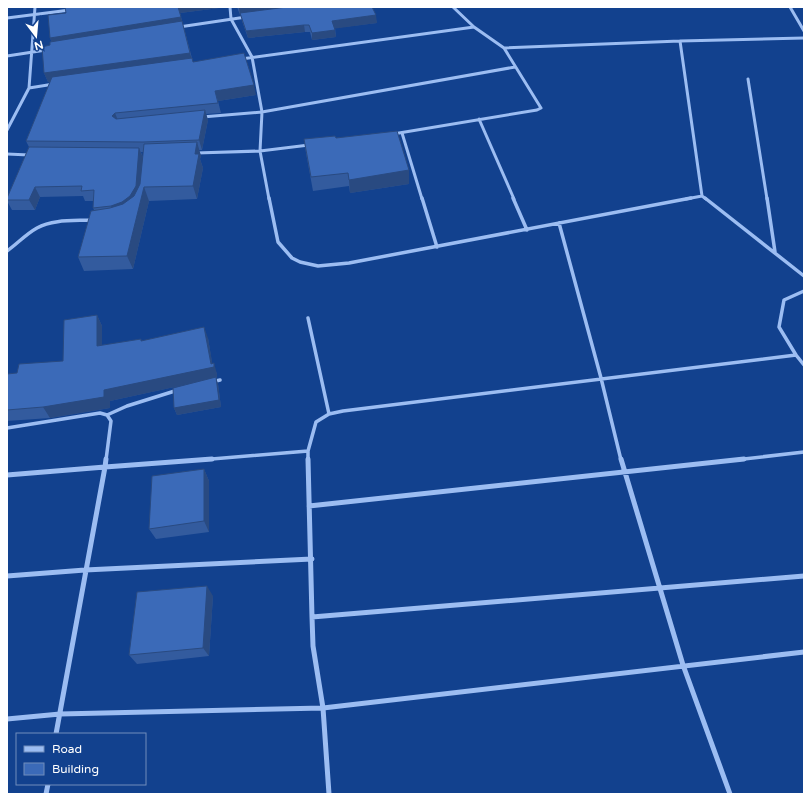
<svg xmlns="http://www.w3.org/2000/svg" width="811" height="801" font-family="'Varela Round',sans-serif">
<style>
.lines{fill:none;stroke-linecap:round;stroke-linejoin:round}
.street-far2{stroke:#9cbdf2;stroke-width:3}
.street-far1{stroke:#9cbdf2;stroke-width:3.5}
.street{stroke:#9cbdf2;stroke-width:5}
.wall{fill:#335b9e;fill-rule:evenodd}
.shaded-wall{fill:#294a81}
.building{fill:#3b6ab8;stroke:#294a81}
</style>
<rect width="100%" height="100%" fill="#12418e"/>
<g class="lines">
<path class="street-far2" d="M230,7l1,12 21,38 10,55 -2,39 9,48
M453,7l21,20
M790,7l14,24
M7,18l63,-8
M179,27l67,-10
M7,56l39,-6
M241,59l233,-32 30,21
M748,79l19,120
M29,88l25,-4
M202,117l60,-5 253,-45
M479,119l35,80
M7,130l22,-42 6,-81
M402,133l20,66
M393,134l144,-24 4,-2 -37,-60 176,-7
M196,153l64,-2 49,-6
M7,154l22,1
M686,199l16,-3
M706,199l-4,-3 -22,-155 124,-3"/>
<path class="street-far1" d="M269,198l9,44 14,16 8,4 18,4 31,-3 342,-65
M422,198l15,49
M513,198l14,32
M705,198l99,78
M767,198l8,54
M559,223l42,155 20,82
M7,251c10,-7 19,-17 30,-23 16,-9 37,-7 55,-8
M308,318l21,96
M796,355l8,10
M212,382l8,-2
M107,415l20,-9 51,-16
M7,428l93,-15 7,2 4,6 -5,39
M200,460l108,-9
M308,460v-9l8,-29 13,-8 14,-3 453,-56 -17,-28 5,-27 20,-9
M735,460l69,-8"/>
<path class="street" d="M308,459l4,158 492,-41
M621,459l62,206 47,129
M7,475l98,-8 1,-8
M309,506l435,-47
M7,576l78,-6 227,-11
M312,617l1,29 10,62 6,86
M7,719l53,-5 263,-6 481,-56
M56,734l49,-267 107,-8
M46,794l2,-10"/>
</g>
<path class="wall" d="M227,7l-47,6 13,49 63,33 -38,6 3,12 -15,1 2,6 -6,30h-3l2,6 -1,3 3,9 -6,31 -48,2 -16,68 -49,2 -6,-14 16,-47 -1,-2v-7h-8l-2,-5 -43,1 -5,13h-23l-5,-9v-3l22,-51 -3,-6 24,-59h-2l-4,-9 6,-28 2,-3 -2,-4 16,-25zM141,152h3l-1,6z
M237,7h135l5,16 -42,5 1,9 -24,3 -2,-8h-5l-57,6 -6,-17 -1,-6h-1z
M336,138l73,32v14l-59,9 -1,-7 -36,5 -7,-38 -2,-14z
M97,315l5,11v19l40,-4 66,-3 4,25 5,11v3l-1,1 2,6 3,23 -44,8 -3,-7 28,-27 -92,20v7l-60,10 -43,3v-47l10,-1 46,-12z
M204,469l5,12v51l-53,7 -7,-10z
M213,596l-4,60 -72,8 -8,-9z"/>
<path class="shaded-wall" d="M178,7h49l-47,6z
M242,7h55l-57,8 -1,-7z
M376,15l1,8 -45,6v-8z
M181,17l2,7 -130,21 -3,-7z
M304,25l1,7 -57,6 -2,-7z
M335,30l1,7 -24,3v-7z
M190,53l3,10 -145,19 -4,-9z
M254,85l2,10 -38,6 -3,-10z
M205,110l3,10 -6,30 -3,-10z
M115,113l4,10 -7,-7z
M197,142l4,14 -1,3 3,9 -6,31 -4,-13 2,-32z
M139,148l4,10 -4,38 -24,20 -4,-10z
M409,170v14l-59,9 -1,-13z
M35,187l5,10 -5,13 -6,-10z
M144,187l5,14 -16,68 -6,-13z
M97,315l5,11v31l-5,-11z
M204,327l4,11 5,29 1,-4 3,11v3l-1,1 2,6 3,23 -44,8 -3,-7 42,-30 -106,23v7l-60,10 -7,-11 61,-17 107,-26z
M204,469l5,12v51l-5,-11z
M207,586l6,10 -4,60 -6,-8z"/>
<path class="building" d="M65,7h113l3,10 -131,21 -2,-23 18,-2z
M287,7h85l4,8 -44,6 3,9 -23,3 -3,-8h-5l-58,6 -6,-18z
M182,21l8,32 -146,20 -2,-26 8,-2v-3z
M244,53l10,32 -39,6 3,12 -103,10 -3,3 4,3 89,-9 -6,30 -56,2 -117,-1 26,-64 140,-19 1,4z
M397,131l12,39 -60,10 -1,-7 -37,4 -7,-38 31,-3 1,2z
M197,142l-2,12h4l-6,32 -49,1 -17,69 -49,1 13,-46 19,-3 13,-4 11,-8 6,-12 4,-40z
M29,147l110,1 -3,38 -6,10 -8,6 -11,4 -18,2 1,-18 -13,1 1,-5 -47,1 -6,13h-22v-2z
M97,315v31l44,-7v2l63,-14 7,37 3,-1v4l-110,23v7l-61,10 -36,3v-36l10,-1 2,-9 44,-3 1,-41z
M216,377l3,23 -45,8 -1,-20z
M204,469v52l-55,8 3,-53z
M207,586l-4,62 -74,7 8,-63z"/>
<rect width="811" height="801" fill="none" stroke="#ffffff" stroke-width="16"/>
<rect x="16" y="733" width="130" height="52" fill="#12418e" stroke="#718dbb"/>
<rect x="24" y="746" width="20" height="6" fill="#9cbdf2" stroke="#718dbb"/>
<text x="52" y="753" font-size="12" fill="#ffffff">Road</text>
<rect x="24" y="763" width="20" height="12" fill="#3b6ab8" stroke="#718dbb"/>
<text x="52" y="773" font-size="12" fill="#ffffff">Building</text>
<g transform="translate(36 36) rotate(164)" stroke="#12418e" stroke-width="3" paint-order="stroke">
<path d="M0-3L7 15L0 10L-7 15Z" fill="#ffffff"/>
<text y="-6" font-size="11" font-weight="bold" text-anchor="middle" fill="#ffffff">N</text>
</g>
</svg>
